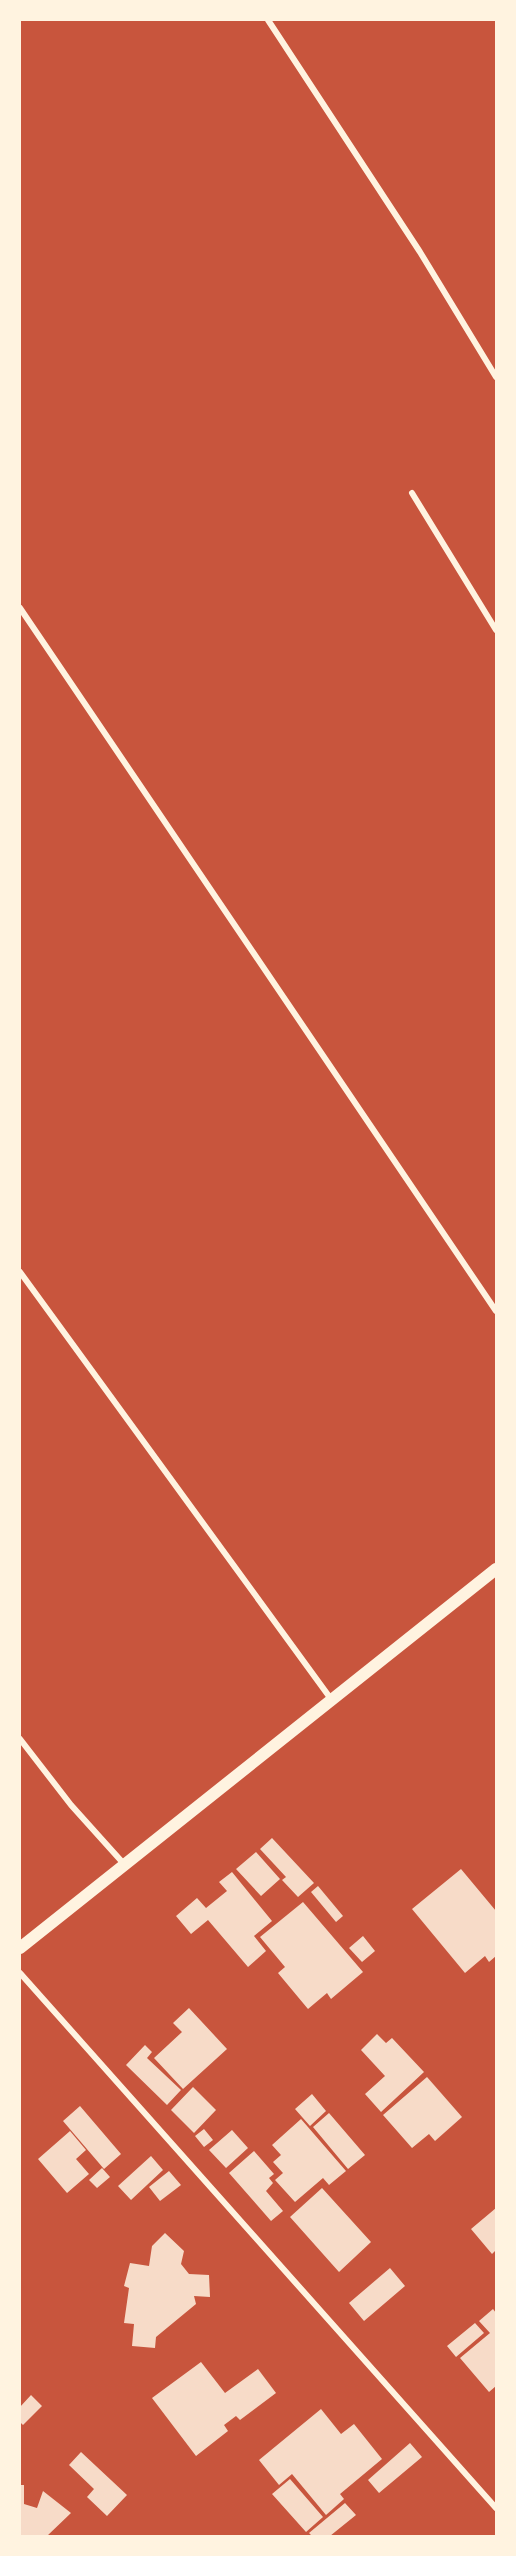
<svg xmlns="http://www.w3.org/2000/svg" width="516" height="2556" font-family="'Space Grotesk',sans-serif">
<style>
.building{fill:#f7dbc8}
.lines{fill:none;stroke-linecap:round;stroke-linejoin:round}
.minor{stroke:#fff3e0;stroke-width:6}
.secondary{stroke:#fff3e0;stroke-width:12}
</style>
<rect width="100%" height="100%" fill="#c8553d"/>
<path class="building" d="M272,1838l42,45 -16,14 -16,-17 4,-3 -26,-28z
M256,1852l24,27 -19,17 -25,-27z
M461,1869l35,42v45l-7,6 -4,-6 -20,17 -53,-64z
M232,1872l40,49 -18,15 12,15 -18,16 -40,-47 -17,14 -15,-18 21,-18 9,10 21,-17 -8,-9z
M318,1886l25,30 -7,6 -25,-30z
M303,1902l60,70 -32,27 -4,-6 -19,16 -30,-36 7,-6 -25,-30z
M363,1936l12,15 -13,11 -13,-14z
M189,2008l38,41 -44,40 -29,-31 28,-26 -9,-9z
M377,2034l9,9 6,-5 32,34 -43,40 -16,-18 20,-18 -24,-26z
M145,2045l7,7 -5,6 34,32 -14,15 -41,-40z
M427,2077l35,40 -27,24 -6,-7 -17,14 -29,-33z
M193,2087l23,23 -22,23 -23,-23z
M312,2094l14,17 -16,15 -15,-17z
M80,2106l41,48 -17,15 -41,-48z
M329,2113l36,42 -17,14 -35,-42z
M301,2119l45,52 -17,14 -6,-7 -28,24 -20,-22 8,-7 -10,-11 8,-7 -9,-10z
M204,2129l9,11 -9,7 -9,-11z
M232,2130l16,18 -22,20 -17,-18z
M70,2131l16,19 -10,9 13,15 -22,19 -29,-34z
M254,2151l20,23 -5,4 4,5 -7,8 17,20 -12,10 -42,-48z
M151,2156l12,14 -32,30 -13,-14z
M102,2168l8,9 -13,11 -8,-8z
M169,2171l12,14 -21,16 -11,-14z
M322,2188l49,54 -32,30 -49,-55z
M496,2208v42l-4,4 -21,-25z
M165,2233l19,18 -3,13 8,10 20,1 1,22 -16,-1 2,8 -40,33 -1,11 -23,-2 2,-22 -10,-1 5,-35 -5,-2 6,-23 19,3 3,-20z
M390,2268l15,18 -41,35 -15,-18z
M493,2309l3,4v73l-7,6 -29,-34 30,-25 -11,-12z
M475,2323l9,10 -28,24 -9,-11z
M201,2362l24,31 33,-24 18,24 -36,27 -4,-4 -12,9 4,6 -32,25 -44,-58z
M31,2395l11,11 -19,19 -3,-3v-15z
M321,2409l20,25 13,-10 28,35 -42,35 4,5 -18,16 -34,-41 -13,11 -20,-25z
M410,2443l12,14 -43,36 -11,-13z
M81,2452l46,43 -20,21 -20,-19 7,-8 -25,-24z
M290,2479l33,38 -17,15 -34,-38z
M20,2485h4v19l13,4 6,-17 28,22 -24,23h-27z
M345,2503l11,12 -26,21h-18l-3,-3z"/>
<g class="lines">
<path class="minor" d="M268,20l152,232 76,125
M412,493l84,137
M20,608l476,703
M20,1272l311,427
M20,1739l51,66 53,59
M20,1973l476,535"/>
<path class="secondary" d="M20,1948l476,-379"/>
</g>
<rect width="516" height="2556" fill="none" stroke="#fff3e0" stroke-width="42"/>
</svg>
